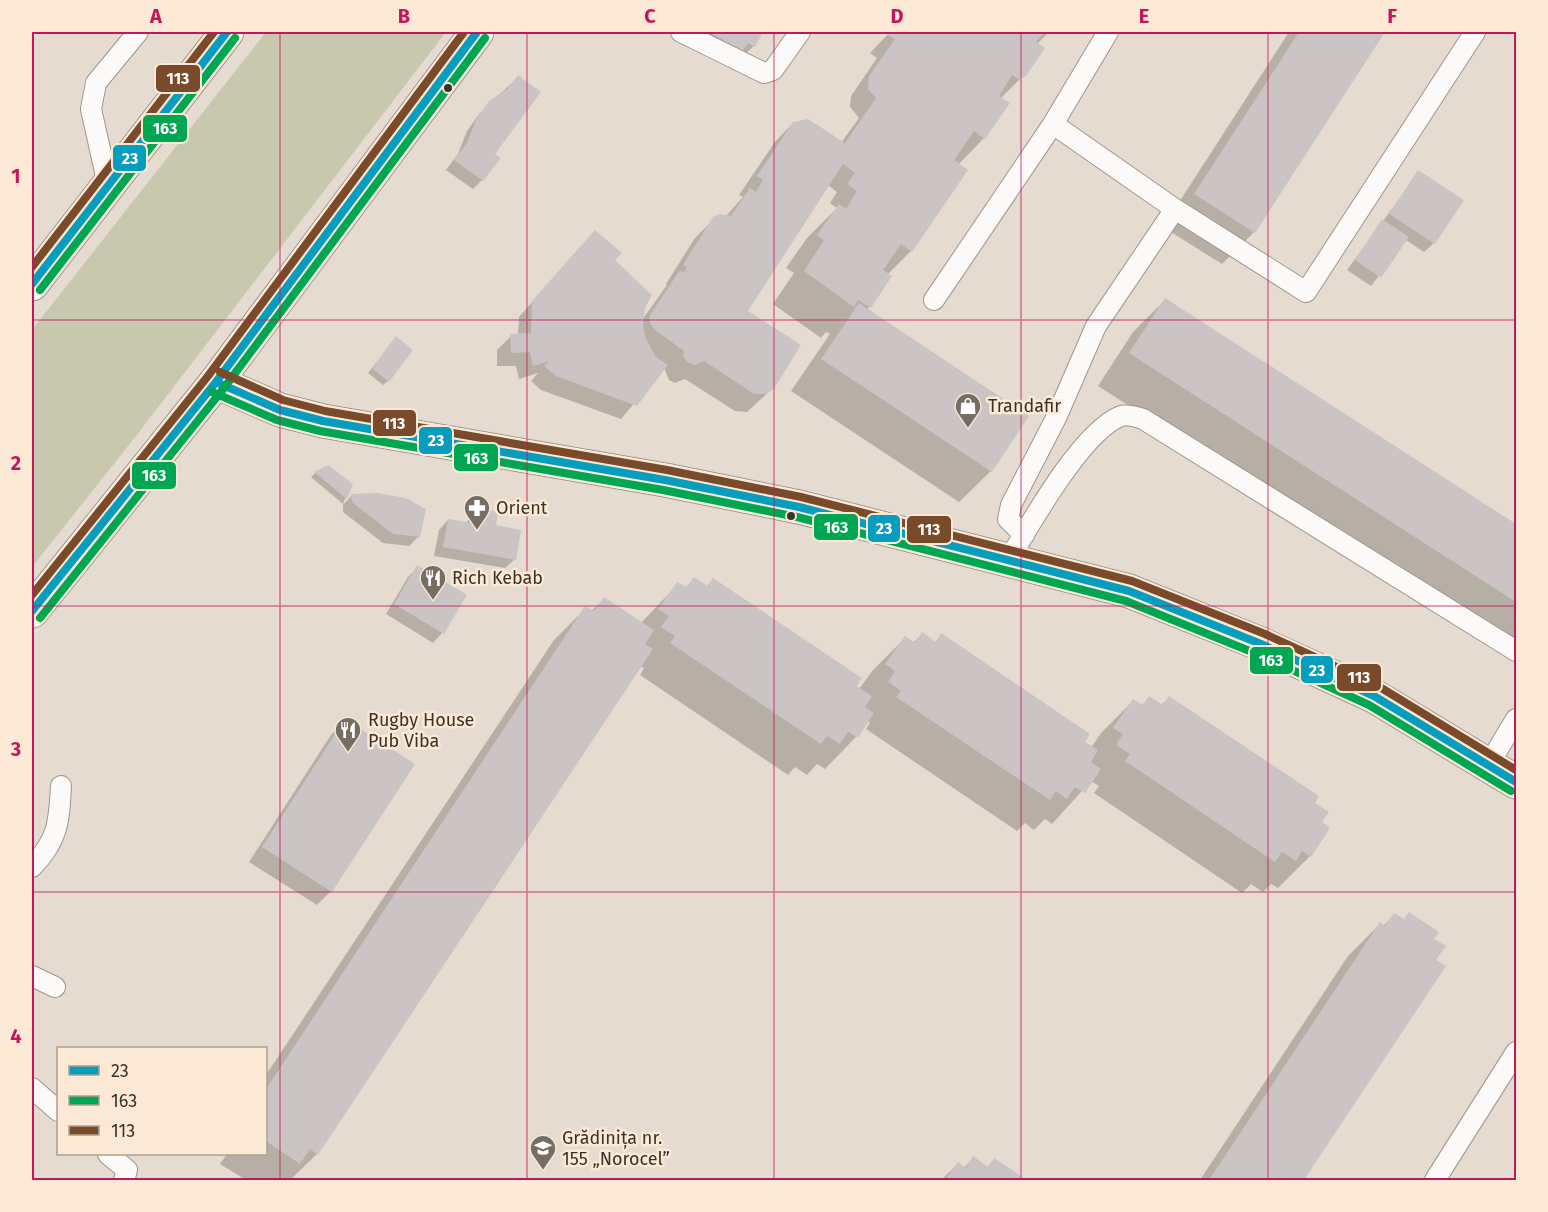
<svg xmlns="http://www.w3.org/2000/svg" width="1548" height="1212" font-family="'Fira Sans',sans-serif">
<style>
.green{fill:#c8c8ae}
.shadow{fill:#0003}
.building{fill:#cac4c4}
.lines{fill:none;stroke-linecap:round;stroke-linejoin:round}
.service-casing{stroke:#9e968d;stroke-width:22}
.secondary-casing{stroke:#9e968d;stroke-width:35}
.primary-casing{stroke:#9e968d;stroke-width:35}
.service{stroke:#fbfaf8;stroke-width:20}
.secondary{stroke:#fbfaf8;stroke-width:33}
.primary{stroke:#fbfaf8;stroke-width:33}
.bus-1-casing{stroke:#fbe9d5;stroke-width:12}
.bus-2-casing{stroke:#fbe9d5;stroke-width:12}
.bus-3-casing{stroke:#fbe9d5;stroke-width:12}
.bus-1{stroke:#069dbe;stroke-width:8}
.bus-2{stroke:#00a651;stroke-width:8}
.bus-3{stroke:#7a4b2a;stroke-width:8}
.grid{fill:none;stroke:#c2185b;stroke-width:1.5;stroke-opacity:0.55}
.bus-dot{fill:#39332b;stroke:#fbe9d5;stroke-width:2}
.labels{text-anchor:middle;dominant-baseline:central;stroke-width:5;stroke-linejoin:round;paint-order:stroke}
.poi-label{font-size:18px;fill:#39332b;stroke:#fbe9d5;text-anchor:start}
.line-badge{stroke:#fbe9d5;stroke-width:2}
.badge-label{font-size:16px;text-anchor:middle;font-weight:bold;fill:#fff}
.neatline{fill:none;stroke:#c2185b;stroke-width:2}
.grid-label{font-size:20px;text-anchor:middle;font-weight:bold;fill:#c2185b}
</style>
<rect width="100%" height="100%" fill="#e5dbd0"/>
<path class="green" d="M266,32h180l-310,404 -104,131v-237z"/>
<path class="shadow" d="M695,32h66l-7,14 -10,9z
M890,32h159l-12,12 -13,31 -24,24 -16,39 -26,27 -47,86 -24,24 3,2 -23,33 124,161 -32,31 -168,-111 39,-57 -4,-2 -5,6 -48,-34 21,-31 -8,-5 21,-30 30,-30 -7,-5 7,-11 -9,-7 -82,127 27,76 -26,24 -12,-1 -50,-32 -10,4 -6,-3 -5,-12 -43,51 -80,-29 -10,-9 7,-8 -19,6 -3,-13h-19v-16l14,-14 7,-1 1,-18 62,-71 32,14 30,48 -1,12 25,-35 -1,-1 29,-46 19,-19 12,-3 17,-19 -4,-2 36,-53 18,-19 48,20 18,-25 -9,-11 1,-11 26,-38 -7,-5z
M1289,32h94l-129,200 -32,32 -59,-37z
M518,77l-25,77 -11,26 -9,9 -27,-19 12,-16 9,-23 13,-18z
M1419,172l15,71 -10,9 -18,-12 -35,46 -24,-16z
M1165,300l351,226v128l-418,-268 35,-54z
M392,343l-4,38 -5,4 -15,-12z
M315,473l36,11 -8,20 -32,-27z
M352,495l67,41 -10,10 -26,-3 -40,-31v-7z
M476,510l18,16 21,33 -10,9 -71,-12 5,-26 9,-10 18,3z
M418,567l47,29 -23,37 -9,10 -47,-29 22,-37z
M694,579l12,8 7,-7 146,109 14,-19 32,-32 8,5 9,-9 12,9 8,-8 149,113 10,-15 32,-32 8,5 8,-8 12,7 8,-7 144,105 7,20 -10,33 -32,32 -7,-4 -8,8 -12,-8 -9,9 -148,-100 5,-7 -8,-5 -39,43 -7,-5 -11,11 -9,-7 -8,8 -151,-102 4,-6 -3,-2 -11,16 -31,32 -8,-5 -10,11 -12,-8 -7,8 -148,-100 4,-7 -4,-2 -323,488 -27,26h-44l-26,-16 7,-10h39v-79l288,-435 32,-32 5,3 13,-12 37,24 37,-39 7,4z
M345,721l-14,170 -14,14 -68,-43 82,-127z
M1394,915l38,25 2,20 10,6 -142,214h-102l148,-224 32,-32 3,2z
M973,1158l14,10 7,-8 31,20h-84l17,-16 6,4z"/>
<path class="building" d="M709,32h54l-8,15 -7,-4 -5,8z
M890,32h154l-8,10 9,6 -19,28 -8,3 -6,-4 -13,21 11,7 -25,36 -11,-8 -20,29 14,10 -56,82 -11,-8 -18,26 9,6 -21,32 -13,-8 -4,7 -50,-36 20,-31 -7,-5 22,-31 7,5 11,-18 -10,-7 8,-11 -12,-9 -95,147 53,34 -27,44 -8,5h-12l-50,-33 -9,4 -8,-3 -4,-6 1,-5 -29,-21 -5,-7v-8l30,-45 3,3 4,-6 -4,-2 30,-48 7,-3 11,2 19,-28 6,4 7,-12 -6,-4 36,-54 15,-3 37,24 31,-45 -8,-9 1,-13 26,-37 -7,-4z
M1299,32h86l-130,201 -61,-39z
M518,75l23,17 -46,62 6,4 -18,23 -29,-21 13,-17 9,-23 13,-19 18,-12z
M1418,170l46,30 -29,44 -46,-30z
M1382,219l27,18 -28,41 -26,-18z
M595,230l27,23 -7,7 37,35 -7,13 -2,17 3,14 10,18 12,8 -31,41 -81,-30 -12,-10 5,-5 -16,5 -3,-14 -19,1 -1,-19 21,-1 1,-32z
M1165,298l351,226v78l-387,-249z
M859,303l170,113 -37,56 -171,-113z
M396,336l17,14 -24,32 -17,-14z
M328,465l25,19 -6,15 -33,-27z
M377,493l29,5 20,11 -6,28 -27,-3 -41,-32 -1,-8z
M475,508l23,4 -2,13 25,5 -5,30 -73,-13 5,-28 25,4z
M417,565l50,30 -23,39 -50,-30z
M694,577l14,9 5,-8 149,100 -5,8 15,10 -7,11 9,6 -16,25 -10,-6 -8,12 -13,-8 -6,8 -151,-101 5,-7 -14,-9 8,-11 -11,-7 19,-27 10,5z
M604,597l50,33 -9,14 8,5 -335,506 -8,-6 -10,15 -34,-23v-52l319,-483 9,5z
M922,632l14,10 5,-9 149,101 -5,8 13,8 -7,12 10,7 -16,24 -10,-6 -8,12 -11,-8 -6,9 -154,-103 5,-6 -13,-9 7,-11 -10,-7 20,-28 10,7z
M1149,696l14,9 6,-9 150,100 -4,7 14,9 -7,10 8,6 -19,29 -9,-6 -6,10 -14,-9 -7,10 -150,-101 5,-7 -14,-9 7,-11 -10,-6 20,-29 10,6z
M345,719l70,45 -83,128 -70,-45z
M1409,912l30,20 -5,7 12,7 -10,14 10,6 -142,214h-95l171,-258 5,4 9,-13 10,6z
M973,1156l15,11 6,-9 33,22h-82l13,-18 8,6z"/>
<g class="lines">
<g class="service-casing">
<path id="service" d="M681,32l83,41 9,-3 27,-38
M108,185l-17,-76 5,-26 42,-51
M1175,209l131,83 169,-260
M934,300l119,-176
M1024,535l-16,-16 3,-14 45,-87 40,-92 79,-117 -122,-85 55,-92
M1009,559c22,-36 73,-128 112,-143 6,-2 16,1 22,3l373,232
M1489,764l27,-45
M32,867c26,-27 27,-44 29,-81
M32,976l23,11
M32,1088l26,23
M108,1154l19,16 -3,10
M1435,1180l81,-128"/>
</g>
<g class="secondary-casing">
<path id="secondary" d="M216,382l64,28 43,11 342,59 134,27 330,84 132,53 113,52 142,86"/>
</g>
<g class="primary-casing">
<path id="primary" d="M32,284l195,-252
M32,611l184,-229 261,-350"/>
</g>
<use href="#service" class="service"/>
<use href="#secondary" class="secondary"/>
<use href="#primary" class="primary"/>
<g class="bus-1-casing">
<path id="bus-1" d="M32,284l195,-252
M216,382l64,28 43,11 342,59 134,27 330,84 132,53 113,52 142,86
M32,611l184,-229 261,-350"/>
</g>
<g class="bus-2-casing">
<path id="bus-2" d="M40,290l195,-252
M212,392l65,28 43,11 343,59 134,27 329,84 131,53 112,51 142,86
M40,618l184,-230 261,-350"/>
</g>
<g class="bus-3-casing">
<path id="bus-3" d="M32,267l182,-235
M220,372l63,28 42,11 342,59 134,27 331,84 133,53 113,52 138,84
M32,595l176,-219 256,-344"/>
</g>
<use href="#bus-1" class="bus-1"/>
<use href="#bus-2" class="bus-2"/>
<use href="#bus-3" class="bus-3"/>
</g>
<path class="grid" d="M280,32v1148M527,32v1148M774,32v1148M1021,32v1148M1268,32v1148M32,320h1484M32,606h1484M32,892h1484"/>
<defs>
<g id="shop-pin" transform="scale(1.35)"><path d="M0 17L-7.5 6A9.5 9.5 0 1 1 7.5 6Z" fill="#756e65" stroke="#fbe9d5"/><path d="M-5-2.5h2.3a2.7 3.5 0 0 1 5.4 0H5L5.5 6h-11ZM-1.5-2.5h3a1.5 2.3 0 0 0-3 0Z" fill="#fff"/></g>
<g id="pharmacy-pin" transform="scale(1.35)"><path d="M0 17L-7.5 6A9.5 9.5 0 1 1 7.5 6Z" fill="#756e65" stroke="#fbe9d5"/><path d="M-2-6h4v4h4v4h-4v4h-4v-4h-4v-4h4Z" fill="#fff"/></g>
<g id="restaurant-pin" transform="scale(1.35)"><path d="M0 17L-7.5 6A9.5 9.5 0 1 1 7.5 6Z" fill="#756e65" stroke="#fbe9d5"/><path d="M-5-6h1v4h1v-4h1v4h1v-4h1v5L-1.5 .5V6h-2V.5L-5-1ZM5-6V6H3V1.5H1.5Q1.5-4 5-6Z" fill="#fff"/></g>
<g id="school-pin" transform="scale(1.35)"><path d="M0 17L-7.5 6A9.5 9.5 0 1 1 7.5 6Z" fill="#756e65" stroke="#fbe9d5"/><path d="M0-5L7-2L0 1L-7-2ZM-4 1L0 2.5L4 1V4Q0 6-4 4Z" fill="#fff"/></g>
</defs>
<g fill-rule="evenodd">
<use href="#shop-pin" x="968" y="406"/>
<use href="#pharmacy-pin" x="477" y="508"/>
<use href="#restaurant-pin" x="433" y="578"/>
<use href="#restaurant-pin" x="348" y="730"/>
<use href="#school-pin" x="543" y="1148"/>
</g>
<g class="bus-dot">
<circle cx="448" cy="88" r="5"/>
<circle cx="791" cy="516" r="5"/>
</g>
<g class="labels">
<g class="poi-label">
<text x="988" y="406">Trandafir</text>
<text x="496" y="508">Orient</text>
<text x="452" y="578">Rich Kebab</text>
<text x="368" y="720">Rugby House<tspan x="368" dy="21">Pub Viba</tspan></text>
<text x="562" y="1138">Grădinița nr.<tspan x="562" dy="21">155 „Norocel”</tspan></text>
</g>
</g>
<g class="line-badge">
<rect x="155" y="64" width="46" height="29" rx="6" fill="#7a4b2a"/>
<rect x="142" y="114" width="46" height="29" rx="6" fill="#00a651"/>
<rect x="112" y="144" width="35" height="28" rx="6" fill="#069dbe"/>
<rect x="372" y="409" width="45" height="28" rx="6" fill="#7a4b2a"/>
<rect x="418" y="426" width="35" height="29" rx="6" fill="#069dbe"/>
<rect x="453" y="443" width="46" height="29" rx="6" fill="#00a651"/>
<rect x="131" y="461" width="46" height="29" rx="6" fill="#00a651"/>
<rect x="813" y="513" width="46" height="28" rx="6" fill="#00a651"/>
<rect x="867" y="514" width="34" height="29" rx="6" fill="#069dbe"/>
<rect x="906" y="515" width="46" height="29" rx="6" fill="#7a4b2a"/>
<rect x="1249" y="646" width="45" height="29" rx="6" fill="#00a651"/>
<rect x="1300" y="655" width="34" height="29" rx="6" fill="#069dbe"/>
<rect x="1336" y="663" width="46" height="29" rx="6" fill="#7a4b2a"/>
</g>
<g class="badge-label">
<text x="178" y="84">113</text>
<text x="165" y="134">163</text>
<text x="130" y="164">23</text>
<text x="394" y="429">113</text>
<text x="436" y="446">23</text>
<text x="476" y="464">163</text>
<text x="154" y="481">163</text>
<text x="836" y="533">163</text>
<text x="884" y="534">23</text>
<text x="929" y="535">113</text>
<text x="1271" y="666">163</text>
<text x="1317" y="676">23</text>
<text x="1359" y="683">113</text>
</g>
<rect width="1548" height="1212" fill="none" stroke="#fbe9d5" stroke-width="66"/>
<rect x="57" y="1047" width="210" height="108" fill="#fbe9d5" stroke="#ada091" stroke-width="1.5"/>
<rect x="69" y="1066" width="30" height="9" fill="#069dbe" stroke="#ada091" stroke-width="1.5"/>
<text x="111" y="1077" font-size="18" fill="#39332b">23</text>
<rect x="69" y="1096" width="30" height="9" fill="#00a651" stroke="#ada091" stroke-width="1.5"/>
<text x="111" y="1107" font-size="18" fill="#39332b">163</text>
<rect x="69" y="1126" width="30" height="9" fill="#7a4b2a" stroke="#ada091" stroke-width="1.5"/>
<text x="111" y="1137" font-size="18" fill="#39332b">113</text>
<rect x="33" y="33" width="1482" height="1146" class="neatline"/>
<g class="grid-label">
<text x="156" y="23">A</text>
<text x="404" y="23">B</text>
<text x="650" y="23">C</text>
<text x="897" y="23">D</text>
<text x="1144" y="23">E</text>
<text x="1392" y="23">F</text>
<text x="16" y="183">1</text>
<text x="16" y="470">2</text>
<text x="16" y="756">3</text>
<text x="16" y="1043">4</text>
</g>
</svg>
